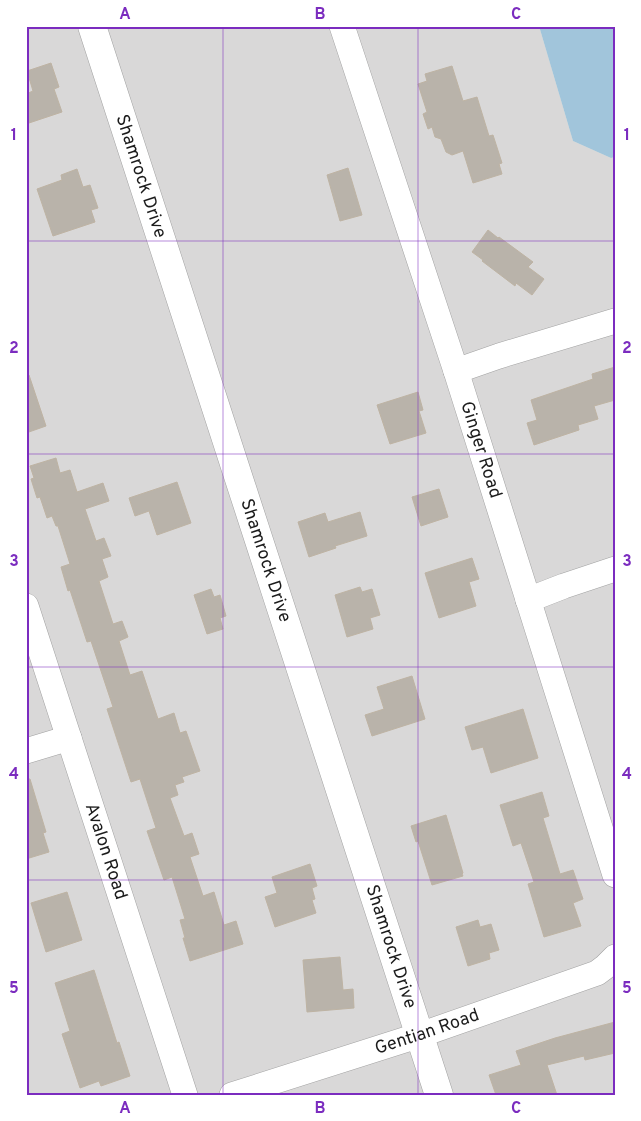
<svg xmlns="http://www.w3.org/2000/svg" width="641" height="1121" font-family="Overpass,sans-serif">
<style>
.residential{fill:#d9d8d8}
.water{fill:#a1c5db}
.building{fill:#b9b3aa;stroke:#beb3a3}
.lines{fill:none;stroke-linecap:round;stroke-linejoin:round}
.minor-casing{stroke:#a2a2a2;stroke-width:26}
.tertiary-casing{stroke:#a2a2a2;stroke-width:29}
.minor{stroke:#fff;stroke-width:25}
.tertiary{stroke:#fff;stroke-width:28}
.grid{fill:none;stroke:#7b2cbf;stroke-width:1;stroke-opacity:0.55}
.labels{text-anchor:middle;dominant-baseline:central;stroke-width:4.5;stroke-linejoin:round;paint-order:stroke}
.street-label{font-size:18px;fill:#1b1b1b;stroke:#fff}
.neatline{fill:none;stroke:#7b2cbf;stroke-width:2}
.grid-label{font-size:16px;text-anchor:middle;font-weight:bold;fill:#7b2cbf}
</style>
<rect width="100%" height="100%" fill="#edebe1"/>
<path class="residential" d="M26,26h53l347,1069h-400v-95l2,-1 -2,-8z
M104,26h435l34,115 38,17 4,-1v938h-164z"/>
<path class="water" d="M539,26h76v131l-4,1 -38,-17z"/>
<path class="building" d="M51,63l8,24 -5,2 8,23 -36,12v-30l7,-3 -6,-20z
M452,66l11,35 14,-4 12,39 4,-1 9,28 -3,1 3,10 -29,9 -10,-32 -11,4 -6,-3 -5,-13 -6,-2 -3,-10 -4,2 -5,-15 4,-2 -9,-28 9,-3 -2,-7z
M348,168l14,47 -22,6 -13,-46z
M77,169l6,18 7,-2 8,23 -7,2 4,12 -42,14 -16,-47 25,-9 -1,-5z
M488,230l10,8 1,-1 34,25 -5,5 16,12 -12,16 -16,-12 -1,3 -33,-25 1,-1 -11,-8z
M615,367v33l-21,6 4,13 -20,6 1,5 -45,15 -7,-22 10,-3 -6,-20 62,-21 -1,-5z
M26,375h3l17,51 -20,7z
M418,392l5,18 -4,1 7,22 -36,11 -13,-39z
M56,458l4,15 10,-3 7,22 26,-9 6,18 -24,8 11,32 8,-3 7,18 -9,3 6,18 -9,4 14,43 9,-3 6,16 -9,4 11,34 12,-4 16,48 16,-6 6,20 6,-2 14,40 -18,6 2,5 -9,3 3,10 -8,3 14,38 8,-3 7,21 -9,3 13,39 11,-4 10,33 12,-4 7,23 -53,17 -7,-23h2l-5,-18 5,-1 -13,-42 -8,3 -17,-49 9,-3 -16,-49 -9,3 -24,-73 6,-2 -22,-66 -4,1 -17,-52 -2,1 -7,-24 9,-3 -12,-38h-2l-4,-10 -5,2 -7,-21 -3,1 -6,-19 3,-1 -4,-12z
M177,482l14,41 -34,12 -8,-24 -14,5 -6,-18z
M439,489l9,28 -27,9 -9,-29z
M360,512l7,24 -32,10 1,2 -27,9 -11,-35 27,-9 3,9z
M472,558l7,21 -10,3 7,24 -37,12 -14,-45z
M360,587l2,5 10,-3 8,26 -10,3 3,11 -26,8 -12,-42z
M211,589l3,8 6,-2 6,21 -6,2 3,11 -16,5 -13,-39z
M412,676l13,43 -53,17 -7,-21 19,-6 -7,-22z
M523,709l15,49 -47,15 -8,-26 -11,3 -7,-23z
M26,779h4l16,53 -3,1 6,19 -23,7z
M542,792l7,24 -6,2 17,56 13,-4 10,29 -10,4 8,23 -37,11 -16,-53 6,-2 -13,-39 -8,3 -13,-41z
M446,815l17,58 -1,1 1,2 -31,9 -14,-44 -2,1 -5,-16z
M310,864l7,22 -5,2 3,11 -3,1 4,13 -41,14 -10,-30 12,-4 -5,-16z
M67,892l15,48 -36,12 -15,-49z
M478,920l2,7 11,-3 8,26 -10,3 1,6 -22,7 -12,-39z
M340,957l3,33 10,-1 1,19 -47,4 -4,-52z
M94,970l23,73 2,-1 11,34 -29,10 -2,-5 -19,7 -18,-54 8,-3 -15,-48z
M615,1022v31l-30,7 -1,-4 -37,9 10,30h-61l-7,-20 32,-10 -5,-14 39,-13z"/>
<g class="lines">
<g class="minor-casing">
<g id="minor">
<path id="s1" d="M342,26l114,345 159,504"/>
<path d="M456,371l43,-15 116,-35"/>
<path d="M528,600l36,-14 51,-17"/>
<path id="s2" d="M26,606l159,489"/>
<path d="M26,751l43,-13"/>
<path id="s3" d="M232,1095l188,-60 177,-62 8,-6 10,-10"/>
</g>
</g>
<g class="tertiary-casing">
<g id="tertiary">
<path id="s4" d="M92,26l347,1069"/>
</g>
</g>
<use href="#minor" class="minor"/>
<use href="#tertiary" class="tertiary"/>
</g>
<path class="grid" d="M223,26v1069M418,26v1069M26,241h589M26,454h589M26,667h589M26,880h589"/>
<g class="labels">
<g class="street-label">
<text stroke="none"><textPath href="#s4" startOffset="158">Shamrock Drive</textPath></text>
<text stroke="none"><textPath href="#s1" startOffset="446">Ginger Road</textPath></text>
<text stroke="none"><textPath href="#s4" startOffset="562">Shamrock Drive</textPath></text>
<text stroke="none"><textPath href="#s2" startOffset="258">Avalon Road</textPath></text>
<text stroke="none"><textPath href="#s4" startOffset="968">Shamrock Drive</textPath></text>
<text stroke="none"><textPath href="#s3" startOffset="205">Gentian Road</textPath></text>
</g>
</g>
<rect width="641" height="1121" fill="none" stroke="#ffffff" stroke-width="55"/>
<rect x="28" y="28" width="586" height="1066" class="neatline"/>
<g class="grid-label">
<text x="125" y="19">A</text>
<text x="320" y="19">B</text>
<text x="516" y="19">C</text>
<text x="14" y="140">1</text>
<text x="627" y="140">1</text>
<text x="14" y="353">2</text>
<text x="627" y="353">2</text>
<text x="14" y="566">3</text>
<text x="627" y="566">3</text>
<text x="14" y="779">4</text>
<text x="627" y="779">4</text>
<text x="14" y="993">5</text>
<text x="627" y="993">5</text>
<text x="125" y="1113">A</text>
<text x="320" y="1113">B</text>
<text x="516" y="1113">C</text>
</g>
</svg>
